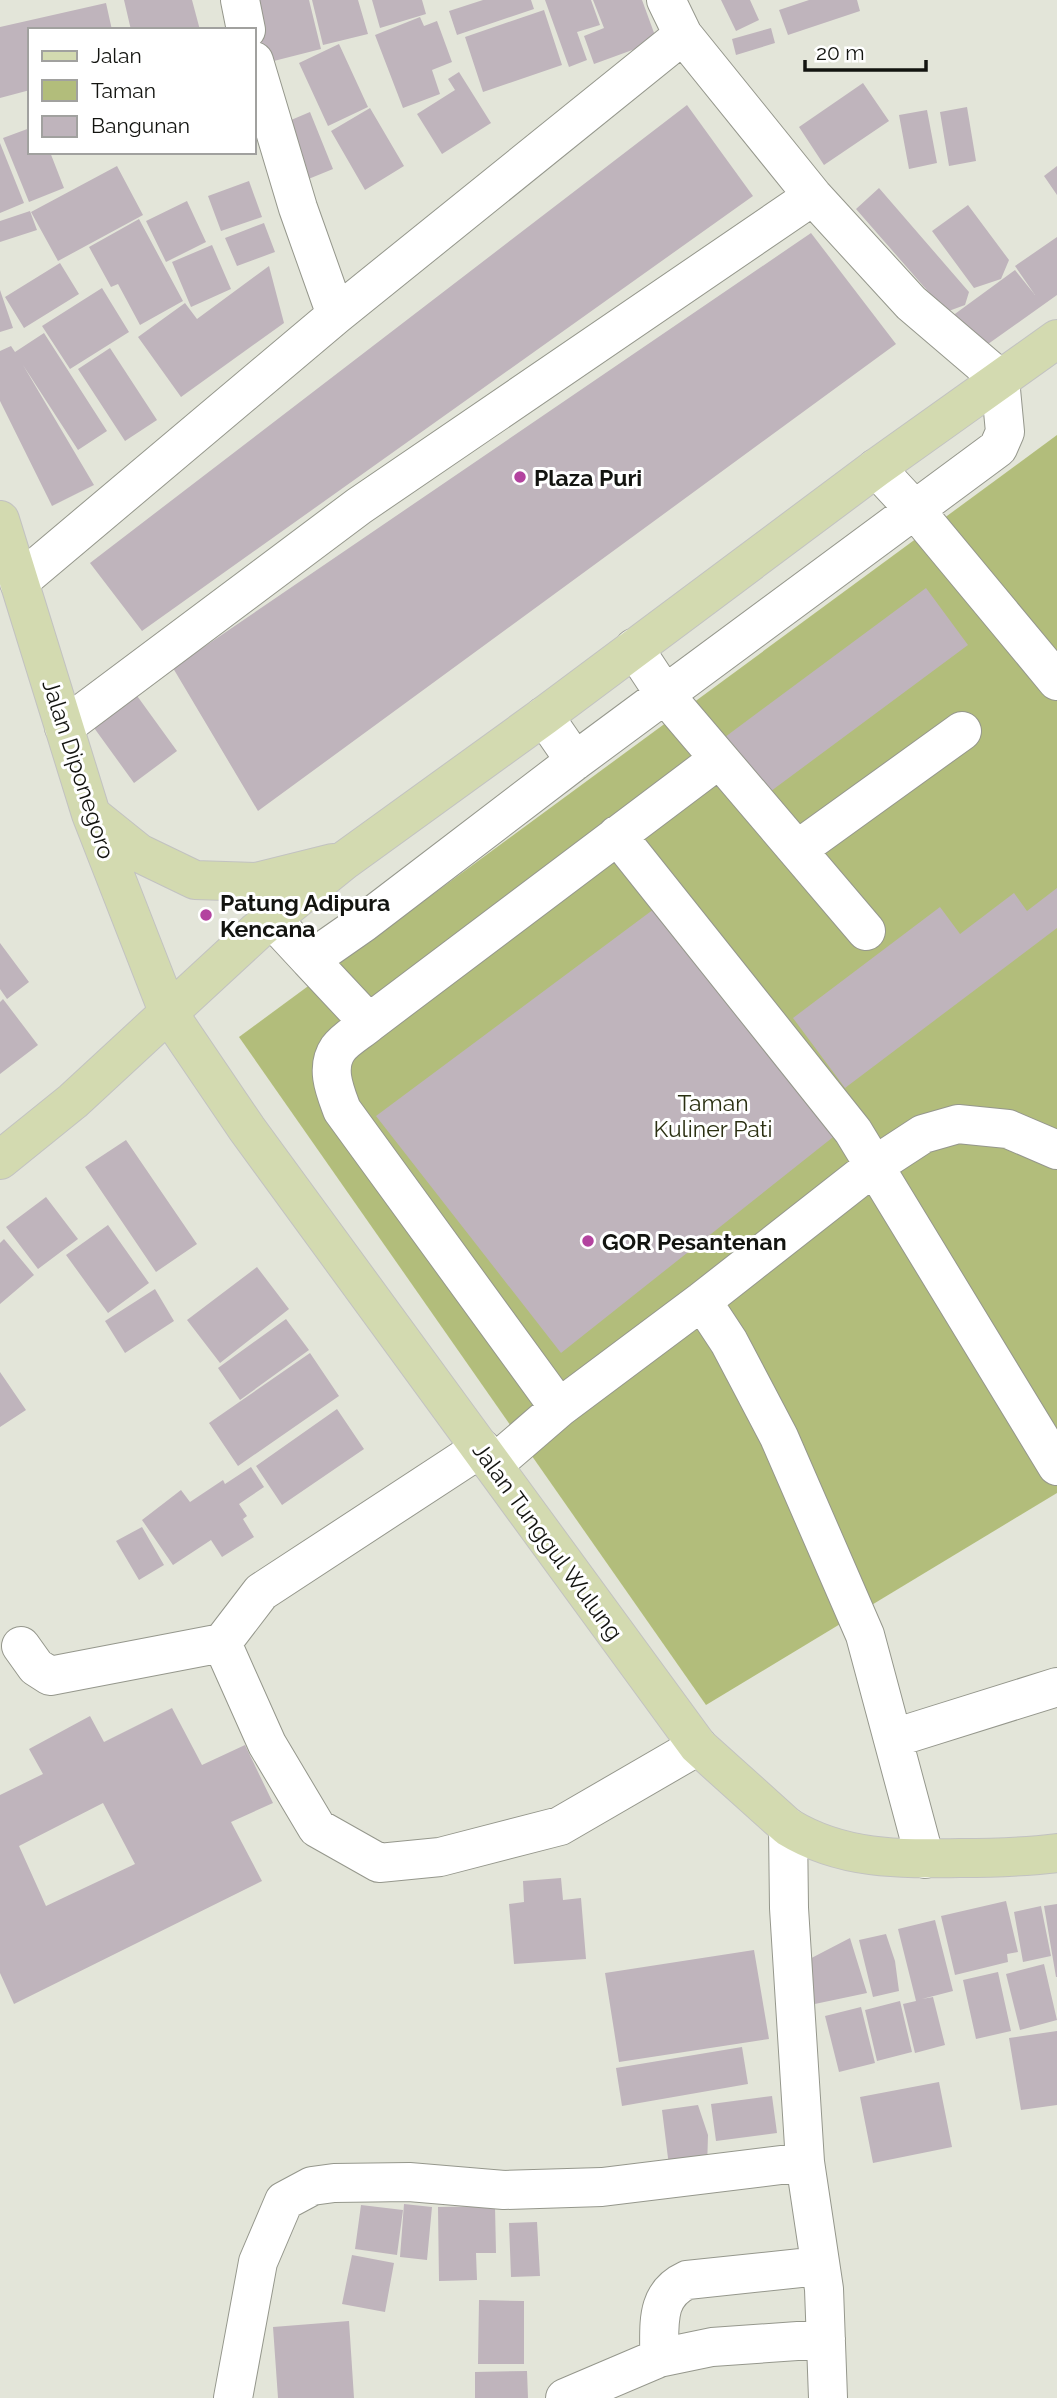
<svg xmlns="http://www.w3.org/2000/svg" width="1057" height="2398" font-family="Raleway,sans-serif">
<style>
.green{fill:#b2bd7b}
.building{fill:#bfb4bc;fill-rule:evenodd}
.lines{fill:none;stroke-linecap:round;stroke-linejoin:round}
.minor-casing{stroke:#95978c;stroke-width:40}
.major-casing{stroke:#c2c2c1;stroke-width:40}
.minor{stroke:#fff;stroke-width:38}
.major{stroke:#d3dab0;stroke-width:38}
.poi-dot{fill:#b3439f;stroke:#fff;stroke-width:2.5}
.labels{text-anchor:middle;dominant-baseline:central;stroke-width:6;stroke-linejoin:round;paint-order:stroke}
.poi-label{font-size:23px;font-weight:bold;fill:#131410;stroke:#fff;text-anchor:start}
.street-label{font-size:23px;fill:#131410;stroke:#fff}
.park-label{font-size:23px;fill:#2b3012;stroke:#fff}
</style>
<rect width="100%" height="100%" fill="#e3e5d9"/>
<path class="green" d="M1057,435v1058l-351,212 -467,-668z"/>
<path class="building" d="M124,0h68l8,30h-69z
M257,0h52l12,49 -63,16z
M312,0h46l10,34 -45,11z
M372,0h50l4,14 -46,14z
M483,0h48l3,9 -77,26 -8,-24z
M545,0h46l9,25 -23,7 10,28 -18,7z
M593,0h49l15,41 -63,23 -10,-28 20,-8z
M721,0h29l9,20 -23,11z
M809,0h48l3,11 -72,24 -9,-25z
M106,3l6,27h-82v60l-30,8v-71z
M544,10l18,55 -79,27 -18,-55z
M420,17l4,9 13,-5 15,41 -20,8 8,24 -37,14 -28,-73z
M771,28l4,15 -39,12 -4,-16z
M339,44l29,63 -40,19 -29,-63z
M459,72l32,51 -49,31 -25,-40 38,-24 -7,-11z
M863,83l26,38 -65,44 -25,-38z
M687,105l66,91 -611,435 -52,-68z
M967,107l9,54 -27,5 -9,-54z
M370,108l34,58 -39,24 -34,-59z
M927,110l10,53 -28,6 -10,-54z
M310,112l23,57 -27,11 -22,-57z
M30,128v24h20l14,36 -35,14 -26,-64z
M0,143l24,60 -24,10z
M117,166l26,49 -85,46 -27,-49z
M1057,166v29l-13,-19z
M249,181l13,36 -41,14 -13,-35z
M879,188l90,104 -4,13 -19,7 -90,-103z
M187,201l19,41 -40,20 -20,-41z
M968,205l41,55 -8,19 -27,9 -42,-57z
M30,211l7,19 -37,12v-21z
M139,219l44,82 -43,24 -22,-41 -7,3 -22,-40z
M264,223l11,29 -38,14 -12,-28z
M811,233l85,111 -638,467 -85,-143z
M1057,237v58l-83,59 -26,-35 67,-49 20,25 -20,-29z
M212,245l19,44 -40,18 -19,-45z
M60,263l19,31 -55,34 -19,-31z
M269,266l15,57 -103,74 -43,-60 47,-34 12,16z
M102,288l27,44 -59,37 -28,-43z
M0,290l13,38 -13,4z
M44,333l63,98 -29,19 -55,-85 71,120 -42,21 -52,-105v-50l11,-5 4,6z
M110,348l47,72 -32,21 -47,-72z
M926,588l42,57 -205,152 -42,-57z
M135,693l42,58 -43,32 -42,-58z
M1057,888v40l-212,160 -52,-70 147,-111 20,27 54,-41 13,18z
M654,909l188,221 -281,223 -185,-237z
M0,943l29,39 -22,17 -7,-10z
M3,999l35,46 -38,29v-72z
M126,1140l71,104 -41,28 -71,-105z
M46,1197l32,42 -40,30 -32,-42z
M108,1225l41,58 -41,30 -42,-58z
M4,1239l30,36 -34,29v-61z
M257,1267l32,42 -69,54 -33,-43z
M155,1289l19,32 -49,32 -20,-32z
M286,1319l23,31 -69,50 -22,-32z
M310,1353l29,43 -101,70 -29,-43z
M0,1372l26,38 -26,17z
M337,1409l27,40 -82,56 -26,-39z
M251,1467l13,20 -25,17 8,12 -4,3 11,18 -32,20 -11,-17 -38,25 -31,-45 39,-30 9,12 33,-22 2,4z
M142,1527l22,38 -25,15 -23,-39z
M172,1708l30,57 43,-20 28,58 -42,19 31,59 -248,123 -14,-31v-178l43,-21 -14,-25 61,-33 14,26zM103,1803l32,61 -89,42 -27,-60z
M561,1878l2,22 18,-2 5,61 -72,5 -5,-60 15,-2 -1,-21z
M1006,1901l12,51 -11,2 1,8 -53,13 -14,-59z
M1057,1904v73h-1l-12,-71z
M1041,1906l10,50 -28,6 -9,-50z
M935,1920l18,71 -31,8 11,-2 12,48 -30,8 -12,-49 13,-3 -18,-72z
M886,1934l9,27 4,30 -26,6 -14,-57z
M850,1938l17,55 -57,12 -12,-40z
M754,1950l15,89 -150,23 -14,-89z
M1044,1964l13,56 -37,10 -14,-56z
M998,1972l13,59 -35,8 -13,-59z
M900,2001l12,51 -35,9 -12,-51z
M861,2007l14,56 -36,9 -14,-56z
M1057,2031v74l-36,5 -12,-72z
M742,2047l6,37 -126,22 -6,-38z
M939,2082l13,65 -79,16 -13,-66z
M772,2096l5,37 -61,8 -5,-37z
M698,2105l10,30 -1,34 -37,5 -8,-64z
M404,2204l28,3 -5,53 -27,-3z
M361,2205l42,5 -6,45 -42,-6z
M495,2206l1,47h-20l1,27 -38,1 -1,-74z
M537,2222l3,54 -29,1 -2,-54z
M352,2255l42,8 -9,49 -43,-8z
M479,2300l45,1v63h-46z
M349,2321l5,77h-76l-5,-71z
M527,2371l1,27h-53v-26z"/>
<g class="lines">
<g class="minor-casing">
<path id="minor" d="M240,0l6,30
M254,61l44,147 38,107
M876,468l39,42 142,171
M19,582l317,-267 347,-280
M634,648l31,47 201,236
M544,716l31,45
M64,727l295,-221 454,-310
M617,835l236,296 204,335
M797,850l165,-119
M272,919l38,41 53,-37 212,-162 423,-313 7,-16 -5,-53 -89,-76 -98,-107 -130,-161 -17,-35
M310,960l59,63 350,-264
M369,1023c-9,8 -24,16 -31,26 -13,19 -3,42 4,61l217,298
M702,1301l27,41 50,95 86,198 60,224
M481,1448l-220,144 -39,51 45,101 50,84 62,35 61,-6 120,-31 138,-80
M493,1465l66,-57 143,-107 172,-135 49,-32 35,-10 50,5 49,21
M21,1646l15,21 14,9 172,-33
M894,1738l163,-51
M788,1827l1,81 16,254 19,127 4,109
M659,2358c1,-32 -5,-63 28,-78l133,-14
M233,2398l25,-136 26,-61 28,-15 22,-3 75,-1 95,8 98,-3 203,-25
M565,2398l94,-40 53,-11 114,-8"/>
</g>
<g class="major-casing">
<path id="major" d="M0,520l91,294 78,200 78,115 451,617 90,81c54,33 111,32 172,31 33,0 65,-1 97,-5
M93,816l46,37 56,27 61,2 77,-19
M0,1160l73,-59 184,-170 88,-71 199,-144 332,-248 181,-129"/>
</g>
<use href="#minor" class="minor"/>
<use href="#major" class="major"/>
</g>
<g class="poi-dot">
<circle cx="520" cy="477" r="7"/>
<circle cx="206" cy="915" r="7"/>
<circle cx="588" cy="1241" r="7"/>
</g>
<g class="labels">
<g class="poi-label">
<text x="534" y="477">Plaza Puri</text>
<text x="220" y="902">Patung Adipura<tspan x="220" dy="26">Kencana</tspan></text>
<text x="602" y="1241">GOR Pesantenan</text>
</g>
<g class="street-label">
<text transform="translate(79 769) rotate(72)">Jalan Diponegoro</text>
<text transform="translate(548 1541) rotate(54)">Jalan Tunggul Wulung</text>
</g>
<g class="park-label">
<text x="713" y="1102">Taman<tspan x="713" dy="26">Kuliner Pati</tspan></text>
</g>
</g>
<rect x="28" y="28" width="228" height="126" fill="#ffffff" stroke="#a1a19f" stroke-width="2"/>
<rect x="42" y="51" width="35" height="10" fill="#d3dab0" stroke="#a1a19f" stroke-width="2"/>
<text x="91" y="63" font-size="21" fill="#131410">Jalan</text>
<rect x="42" y="80" width="35" height="21" fill="#b2bd7b" stroke="#a1a19f" stroke-width="2"/>
<text x="91" y="98" font-size="21" fill="#131410">Taman</text>
<rect x="42" y="116" width="35" height="21" fill="#bfb4bc" stroke="#a1a19f" stroke-width="2"/>
<text x="91" y="133" font-size="21" fill="#131410">Bangunan</text>
<path d="M805 60v10h121v-10" fill="none" stroke="#131410" stroke-width="3.5"/>
<text x="816" y="60" font-size="21" fill="#131410" stroke="#ffffff" stroke-width="5" paint-order="stroke">20 m</text>
</svg>
